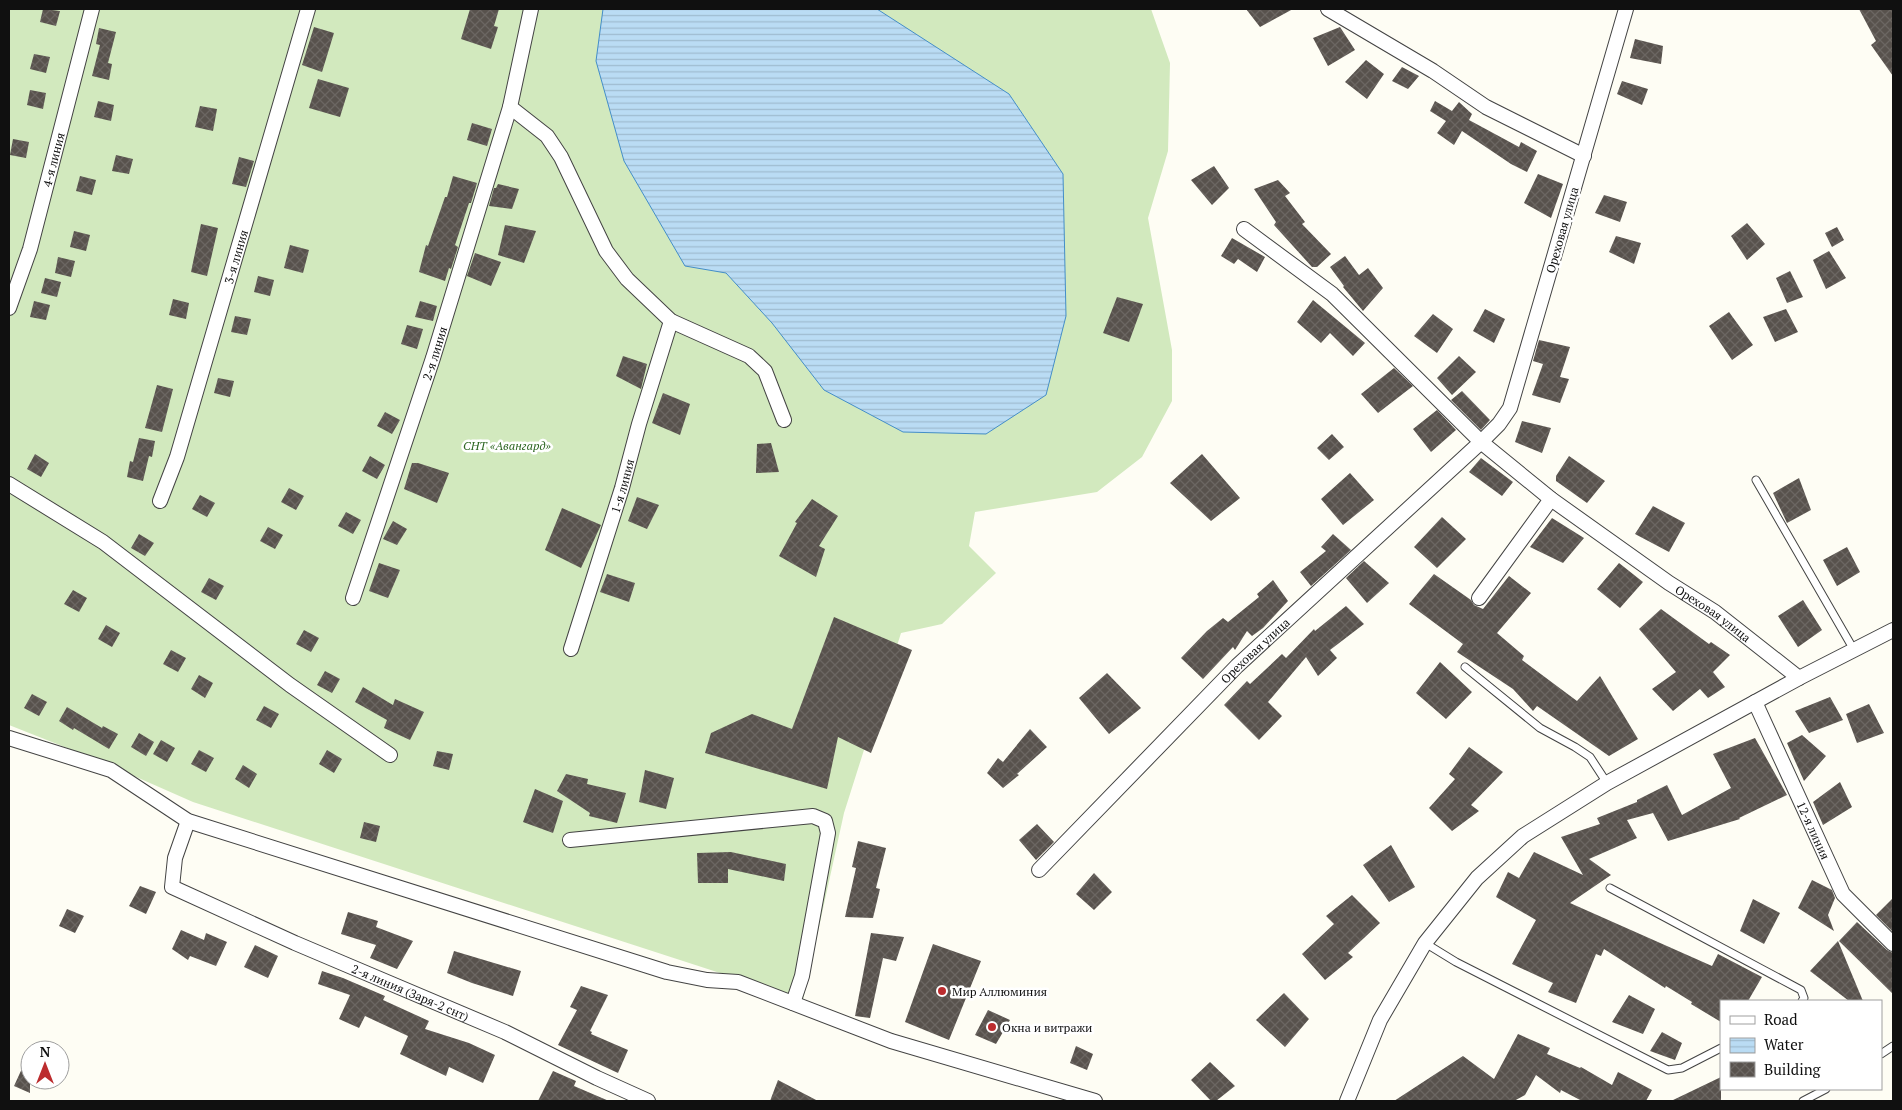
<svg xmlns="http://www.w3.org/2000/svg" width="1902" height="1110" font-family="'PT Serif',serif">
<style>
.grass{fill:#d2e9be}
.water{fill:url(#water-rules);stroke:#448ec8}
.building{fill:url(#building-cross-hatch)}
.lines{fill:none;stroke-linecap:round;stroke-linejoin:round}
.lane-casing{stroke:#434343;stroke-width:9}
.street-casing{stroke:#434343;stroke-width:16}
.lane{stroke:#fff;stroke-width:7}
.street{stroke:#fff;stroke-width:14}
.poi-dot{fill:#bc2c2e;stroke:#fff;stroke-width:2}
.labels{text-anchor:middle;dominant-baseline:central;stroke-width:5;stroke-linejoin:round;paint-order:stroke}
.street-label{font-size:12px;fill:#101010;stroke:#fff}
.park-label{font-size:12px;font-style:italic;fill:#2d6622;stroke:#fff}
.poi-label{font-size:12px;fill:#101010;stroke:#fff;text-anchor:start}
</style>
<defs>
<pattern id="water-rules" width="6" height="5" patternUnits="userSpaceOnUse" patternTransform="scale(1.25)"><rect width="6" height="5" fill="#badcf4"/><path d="M0 2.5h6" fill="none" stroke="#9fbcd0"/></pattern>
<pattern id="building-cross-hatch" width="8" height="8" patternUnits="userSpaceOnUse" patternTransform="scale(1.25)"><rect width="8" height="8" fill="#58524d"/><path d="M0 0l8 8M0 8l8-8" fill="none" stroke="#6b6662"/></pattern>
</defs>
<rect width="100%" height="100%" fill="#fefdf4"/>
<path class="grass" d="M9,9h1142l19,54 -2,88 -20,67 24,132v51l-30,56 -45,35 -122,20 -6,34 27,27 -54,51 -41,9 -57,180 -41,187 -610,-198 -93,-41 -91,-36z"/>
<path class="water" d="M603,9h274l132,85 54,80 3,142 -20,79 -60,39 -83,-2 -79,-42 -52,-67 -46,-50 -41,-7 -61,-105 -28,-100z"/>
<path class="building" d="M43,9l17,2 -4,15 -16,-4z
M470,9h29l-5,17 4,1 -7,22 -30,-10z
M1246,9h47l-33,18z
M1859,9h34v67l-22,-31 5,-4z
M314,27l20,6 -12,39 -20,-7z
M1340,27l15,23 -27,16 -15,-28z
M99,28l17,4 -8,31 4,1 -3,16 -17,-4 8,-31 -4,-1z
M1635,39l28,7 -2,18 -31,-6z
M34,54l16,3 -4,16 -16,-4z
M1366,60l18,14 -17,25 -22,-17z
M1402,67l17,9 -11,13 -16,-8z
M318,79l31,9 -9,29 -31,-9z
M1622,81l26,8 -6,16 -25,-11z
M30,90l16,3 -3,16 -16,-4z
M98,101l16,4 -3,16 -17,-4z
M1435,101l17,10 7,-9 13,12 -3,6 50,27 2,-5 16,9 -10,21 -16,-8 -49,-33 -8,14 -17,-12 9,-12 -16,-10z
M200,106l17,3 -4,22 -18,-4z
M472,123l20,6 -5,17 -20,-6z
M13,139l16,3 -3,16 -16,-3z
M116,155l17,4 -4,15 -17,-3z
M239,157l15,4 -8,26 -14,-3z
M1214,166l15,22 -17,17 -21,-25z
M1538,174l25,10 -12,34 -27,-15z
M80,176l16,4 -4,15 -16,-4z
M453,176l24,7 -6,20h-2l-14,42 3,2 -7,22 -2,-1 -4,13 -26,-9 7,-27 2,1 17,-49h2z
M1278,180l12,13 -5,3 20,26 -3,2 29,30 -14,13h-5l-38,-42 2,-3 -22,-33z
M498,184l21,5 -7,20 -23,-3 5,-18h2z
M1604,195l23,7 -7,20 -25,-9z
M1747,223l18,21 -18,16 -16,-24z
M201,224l17,4 -11,48 -16,-4z
M505,225l31,6 -12,32 -26,-8z
M1837,227l7,13 -12,7 -7,-14z
M74,231l16,4 -4,16 -16,-4z
M1616,236l25,7 -7,21 -25,-12z
M1232,238l33,19 -8,15 -19,-13 -4,5 -13,-8z
M290,245l19,5 -6,23 -19,-5z
M1829,251l17,27 -20,11 -13,-29z
M475,253l26,9 -10,24 -24,-10z
M1345,256l14,19 9,-7 15,20 -20,23 -20,-24 1,-1 -14,-19z
M58,257l17,4 -4,16 -16,-4z
M1790,271l13,26 -16,6 -11,-25z
M258,276l16,4 -4,16 -16,-4z
M45,278l16,4 -4,15 -16,-4z
M1117,297l26,7 -14,38 -26,-9z
M173,299l16,4 -3,16 -17,-4z
M1313,300l52,43 -12,13 -23,-23 -9,10 -24,-21z
M34,301l16,4 -4,15 -16,-3z
M420,301l17,5 -4,15 -18,-4z
M1485,309l20,10 -11,24 -21,-12z
M1786,309l12,23 -23,10 -12,-25z
M1729,312l24,33 -21,15 -23,-34z
M1433,314l20,15 -16,24 -23,-17z
M235,316l16,3 -4,16 -16,-3z
M407,325l16,4 -6,20 -16,-5z
M1539,340l31,7 -10,30 9,2 -9,24 -28,-8 11,-31 -10,-3z
M623,356l24,8 -6,25 -25,-13z
M1459,356l17,16 -24,23 -15,-17z
M1394,368l19,18 -35,27 -17,-19z
M218,378l16,3 -4,16 -16,-4z
M157,385l16,4 -11,43 -17,-4z
M1462,391l28,29 -9,10 -30,-30z
M663,393l27,11 -10,31 -28,-12z
M1437,410l19,20 -25,22 -18,-23z
M385,412l15,8 -8,14 -15,-8z
M1522,421l29,7 -9,25 -27,-11z
M1332,434l12,13 -15,13 -12,-12z
M139,438l16,3 -3,16 -3,-1 -6,25 -16,-4 3,-16 3,1z
M771,443l8,29 -23,1 1,-29z
M35,454l14,9 -8,14 -14,-8z
M1202,454l38,44 -29,23 -41,-38z
M370,456l15,9 -8,14 -15,-8z
M1569,456l36,25 -18,22 -31,-22v-5z
M1481,458l32,24 -11,14 -33,-24z
M412,463h6l31,10 -12,30 -33,-14z
M1350,473l24,27 -31,25 -22,-26z
M1799,478l12,32 -24,13 -14,-30z
M289,488l15,8 -8,14 -15,-8z
M200,495l15,8 -8,14 -15,-8z
M637,497l22,8 -12,24 -19,-8z
M812,499l26,17 -19,30 6,3 -9,28 -37,-21 18,-33 -2,-1z
M1653,506l32,17 -16,29 -34,-18z
M562,508l39,17 -20,43 -36,-18z
M346,512l15,8 -8,14 -15,-8z
M1442,517l24,22 -29,29 -23,-21z
M1552,518l32,20 -21,25 -33,-16z
M393,521l14,8 -10,16 -14,-6z
M268,527l15,8 -8,14 -15,-8z
M139,534l15,9 -9,13 -14,-8z
M1333,534l18,16 -40,36 -11,-14 26,-21 -5,-4z
M1847,547l13,25 -23,14 -14,-26z
M1364,561l25,22 -22,20 -21,-25z
M379,563l21,7 -12,28 -19,-7z
M1619,563l24,19 -23,26 -23,-19z
M607,574l28,9 -6,19 -29,-10z
M1434,574l37,26 3,5 9,4 26,-33 22,17 -34,40 27,23 -2,4 55,41 23,-25 38,63 -29,17 -72,-50 -4,5 -20,-22 -56,-37 6,-8 -54,-40z
M209,578l15,8 -8,14 -15,-8z
M1273,580l15,21 -25,27 -11,8 -5,-5 -12,19 -2,-3 -30,32 -22,-21 26,-27 16,-13 5,4 31,-25 -2,-3z
M73,590l14,8 -8,14 -15,-8z
M1803,600l19,30 -24,17 -20,-31z
M1346,606l18,18 -34,26 7,8 -19,18 -12,-19 -38,45 14,14 -23,24 -35,-35 23,-24 3,3 32,-30 4,4 28,-29 1,2z
M1661,609l48,35 2,-2 19,13 -17,17 12,15 -17,11 -8,-9 -27,22 -21,-22 24,-17 -37,-43z
M834,617l78,33 -41,103 -33,-16 -11,52 -122,-36 6,-20 41,-19 40,15z
M106,625l14,8 -8,14 -14,-8z
M304,630l15,8 -8,14 -15,-8z
M171,650l15,8 -8,14 -15,-8z
M1440,662l32,30 -26,27 -30,-26z
M325,671l15,8 -8,14 -15,-8z
M1107,673l34,35 -32,26 -30,-36z
M199,675l14,8 -8,15 -14,-9z
M363,687l30,18 2,-6 29,13 -14,28 -26,-12 3,-8 -32,-18z
M32,694l15,8 -8,14 -15,-8z
M1830,697l13,23 -34,13 -14,-22z
M1869,704l15,29 -27,10 -11,-29z
M264,706l15,8 -8,14 -15,-8z
M67,707l35,21 1,-2 15,8 -9,15 -35,-21 -1,2 -14,-9z
M1030,729l17,18 -30,27 2,1 -16,13 -16,-15 11,-15 5,4z
M139,733l15,9 -8,14 -15,-9z
M1802,735l24,21 -22,25 -17,-38z
M1755,738l32,57 -48,23 1,1 -72,22 -15,-28 -26,7 10,18 -48,21 22,16 -41,28 142,63 6,-12 44,23 -14,24h-27v21l-30,-18 1,-2 -26,-16 -1,2 -61,-39 -3,7 -5,-2 -20,49 -28,-11 5,-9 -41,-19 24,-44 -40,-23 12,-25 11,6 15,-26 49,23 -22,-38 39,-13 -3,-6 40,-16v-2l30,-15 15,30 49,-27 -18,-34z
M161,740l14,8 -8,14 -14,-8z
M1469,747l34,25 -32,33 8,6 -27,20 -23,-23 26,-29 -6,-5z
M199,750l15,8 -8,14 -15,-8z
M327,750l15,9 -8,14 -15,-9z
M437,751l16,3 -4,16 -16,-4z
M243,765l14,9 -8,14 -14,-9z
M645,770l29,8 -8,31 -27,-7z
M566,774l22,5 -1,5 39,9 -9,30 -28,-7 1,-3 -33,-22z
M1840,782l12,25 -29,18 -10,-23z
M535,789l28,12 -10,32 -30,-11z
M364,822l16,4 -4,16 -16,-4z
M1037,824l17,18 -18,18 -17,-20z
M858,841l28,7 -10,40 4,1 -7,29 -28,-1 11,-49 -4,-1z
M1391,845l24,42 -26,15 -26,-37z
M731,852l55,12 -2,17 -56,-12v14h-30l-1,-30z
M1094,873l18,19 -18,18 -18,-16z
M1812,880l20,10 3,8 -7,17 6,16 -36,-23z
M140,886l16,6 -10,22 -17,-8z
M1352,895l28,28 -32,30 5,4 -28,23 -23,-26 32,-30 -8,-8z
M1893,898v34l-17,-17z
M1753,899l27,14 -16,31 -24,-13z
M67,909l17,7 -9,17 -16,-7z
M348,912l30,9 -2,6 37,14 -16,28 -27,-11 6,-13 -35,-11z
M1857,922l30,28 6,3v41l-54,-53z
M181,930l23,10 2,-7 21,9 -11,24 -26,-10 -2,4 -16,-11z
M871,933l33,4 -8,24 -13,-3 -13,60 -15,-2z
M1838,941l25,60h-14l-39,-30z
M933,944l48,17 -32,79 -44,-18z
M255,945l23,11 -10,22 -24,-11z
M454,951l67,20 -8,25 -41,-13 -25,-10z
M322,971l21,7 42,18 -2,4 46,21 -4,8 44,14 26,12 -12,28 -34,-16 -3,9 -46,-22 8,-18 -43,-20 -6,12 -20,-9 11,-24 -32,-11z
M581,986l27,9 -18,36 2,1 -1,2 37,16 -10,23 -60,-28 19,-35 -7,-3z
M1284,993l25,26 -24,28 -29,-27z
M1629,995l26,14 -12,25 -31,-12z
M988,1010l22,10 -14,24 -21,-9z
M1662,1032l20,11 -7,17 -25,-9z
M1518,1034l32,14 -3,6 33,14 1,-1 31,18 6,-13 34,18 -6,11h-64l-21,-11 -1,3 -24,-18 -11,20 -11,6h-120l69,-45 31,23z
M1076,1046l17,8 -6,16 -17,-7z
M30,1051v42l-16,-7z
M1210,1062l25,24 -19,15h-5l-20,-21z
M553,1071l23,10 -2,5 35,15h-71z
M1721,1077v24h-50z
M778,1080l40,21h-48z"/>
<g class="lines">
<g class="lane-casing">
<path id="lane" d="M1756,480l98,170
M1465,667l75,61 35,19 15,10 17,26
M1610,888l191,102 3,8 -2,3
M1425,943l31,19 212,108 14,-2 39,-20
M1881,1054l12,-8
M1803,1101l23,-12"/>
</g>
<g class="street-casing">
<g id="street">
<path d="M531,9l-21,98 37,29 14,21 45,94 21,28 44,42 78,35 16,15 19,49"/>
<path d="M1328,9l105,62 53,36 98,49"/>
<path id="s1" d="M1626,9l-116,399 -11,16 -18,18 70,57 118,84 46,29 84,66"/>
<path id="s2" d="M9,308l21,-59 62,-240"/>
<path d="M9,484l94,58 187,143 100,70"/>
<path id="s3" d="M160,501l17,-44 131,-448"/>
<path id="s4" d="M353,598l80,-240 77,-251"/>
<path d="M1479,598l72,-99"/>
<path id="s5" d="M571,649l51,-161 17,-64 32,-103"/>
<path id="s6" d="M1755,702l88,192 50,50"/>
<path d="M9,738l102,32 77,51 479,151 40,8 31,2 153,59 204,60"/>
<path id="s7" d="M188,821l-13,37 -3,29 123,56 210,89 92,46 51,23"/>
<path d="M570,840l243,-24 12,5 3,12 -26,143 -9,27"/>
<path id="s8" d="M1039,870l198,-204 244,-224 -149,-148 -88,-65"/>
<path d="M1347,1101l33,-81 45,-77 52,-65 46,-42 84,-53 192,-105 94,-48"/>
</g>
</g>
<use href="#lane" class="lane"/>
<use href="#street" class="street"/>
</g>
<g class="poi-dot">
<circle cx="942" cy="991" r="5"/>
<circle cx="992" cy="1027" r="5"/>
</g>
<g class="labels">
<g class="street-label">
<text stroke="none"><textPath href="#s2" startOffset="155">4-я линия</textPath></text>
<text transform="translate(1562 230) rotate(-74)">Ореховая улица</text>
<text stroke="none"><textPath href="#s3" startOffset="256">3-я линия</textPath></text>
<text stroke="none"><textPath href="#s4" startOffset="258">2-я линия</textPath></text>
<text stroke="none"><textPath href="#s5" startOffset="171">1-я линия</textPath></text>
<text stroke="none"><textPath href="#s1" startOffset="749">Ореховая улица</textPath></text>
<text stroke="none"><textPath href="#s8" startOffset="308">Ореховая улица</textPath></text>
<text stroke="none"><textPath href="#s6" startOffset="141">12-я линия</textPath></text>
<text stroke="none"><textPath href="#s7" startOffset="329">2-я линия (Заря-2 снт)</textPath></text>
</g>
<g class="park-label">
<text x="507" y="445">СНТ «Авангард»</text>
</g>
<g class="poi-label">
<text x="952" y="991">Мир Аллюминия</text>
<text x="1002" y="1027">Окна и витражи</text>
</g>
</g>
<rect width="1902" height="1110" fill="none" stroke="#101010" stroke-width="20"/>
<rect x="1720" y="1000" width="162" height="90" fill="#ffffff" stroke="#9f9f9f"/>
<rect x="1730" y="1016" width="25" height="8" fill="#ffffff" stroke="#9f9f9f"/>
<text x="1764" y="1025" font-size="15" fill="#101010">Road</text>
<rect x="1730" y="1038" width="25" height="15" fill="url(#water-rules)" stroke="#9f9f9f"/>
<text x="1764" y="1050" font-size="15" fill="#101010">Water</text>
<rect x="1730" y="1062" width="25" height="15" fill="url(#building-cross-hatch)" stroke="#9f9f9f"/>
<text x="1764" y="1075" font-size="15" fill="#101010">Building</text>
<g transform="translate(45 1065)"><circle r="24" fill="#ffffff" stroke="#9f9f9f"/>
<path d="M0-4L9 19L0 12L-9 19Z" fill="#bc2c2e"/>
<text y="-8" font-size="14" font-weight="bold" text-anchor="middle" fill="#101010">N</text>
</g>
</svg>
